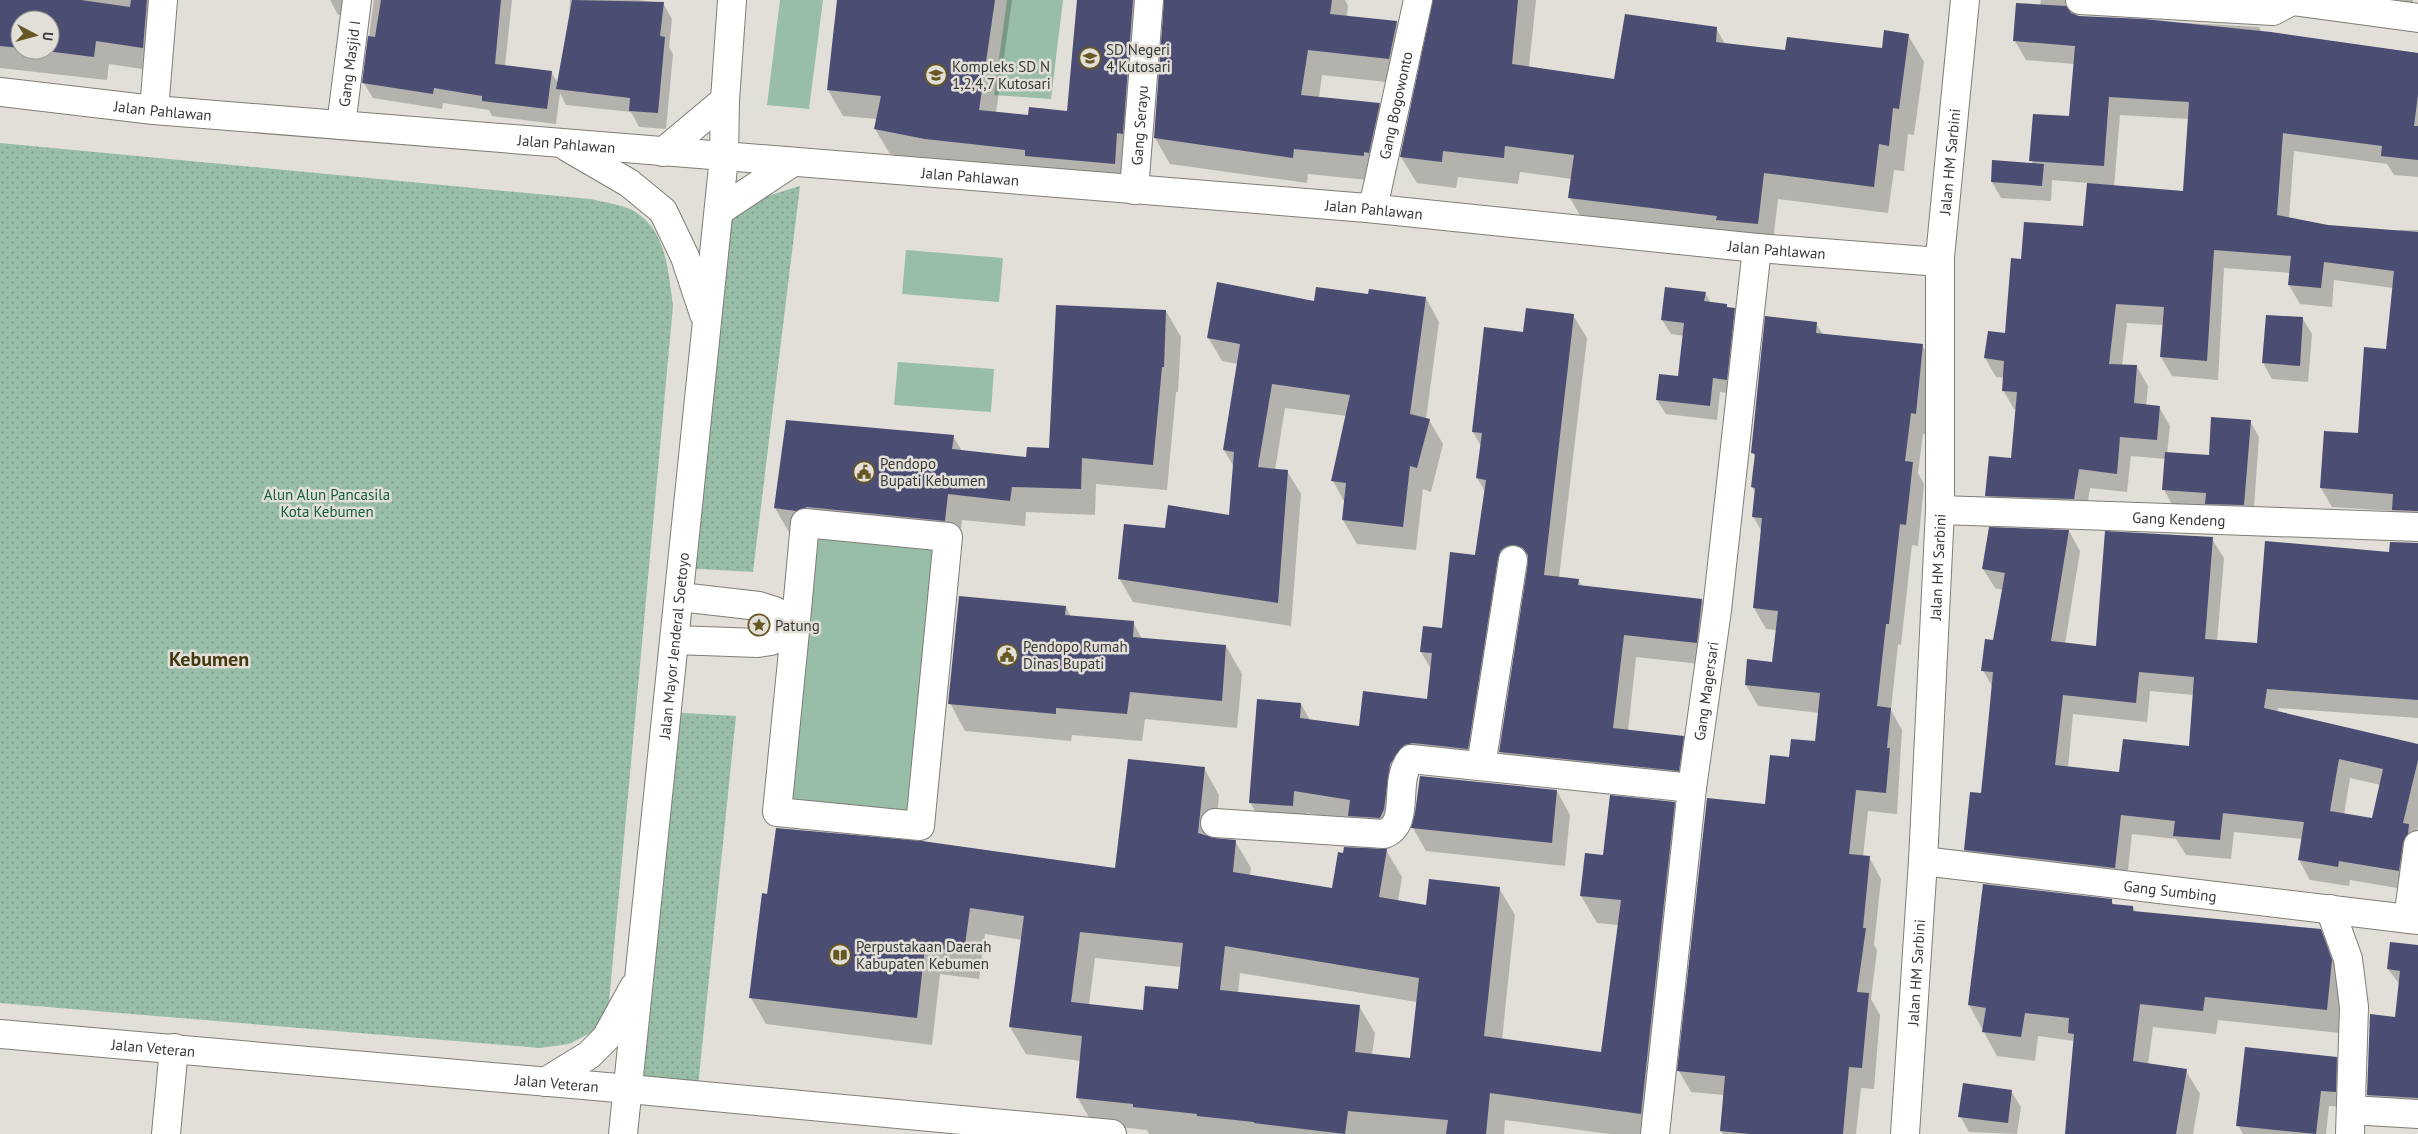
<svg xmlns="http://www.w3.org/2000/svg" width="2418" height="1134" font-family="'PT Sans',sans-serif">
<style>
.grass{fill:#98bea7}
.park{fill:url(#park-dots)}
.shadow{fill:#0003;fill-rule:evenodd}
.building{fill:#4b4d73;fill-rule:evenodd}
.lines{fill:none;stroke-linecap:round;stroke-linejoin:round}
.minor-casing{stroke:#7f7d77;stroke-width:30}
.major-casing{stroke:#7f7d77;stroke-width:30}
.minor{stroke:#fff;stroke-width:28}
.major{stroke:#fff;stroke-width:28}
.labels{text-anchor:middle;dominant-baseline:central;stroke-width:5;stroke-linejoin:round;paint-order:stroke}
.poi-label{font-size:15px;fill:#393835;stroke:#e2dfd9;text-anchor:start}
.street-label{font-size:15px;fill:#393835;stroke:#e2dfd9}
.park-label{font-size:15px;fill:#125d3a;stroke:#e2dfd9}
.district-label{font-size:20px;font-weight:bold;fill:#45380e;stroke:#e2dfd9}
</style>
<defs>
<pattern id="park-dots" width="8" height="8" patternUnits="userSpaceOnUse" patternTransform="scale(1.25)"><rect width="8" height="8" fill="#98bea7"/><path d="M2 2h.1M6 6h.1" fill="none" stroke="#7d9b89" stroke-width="1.8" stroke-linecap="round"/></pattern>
</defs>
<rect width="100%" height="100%" fill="#e2dfd9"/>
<path class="grass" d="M780,0h43l-14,109 -42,-4z
M1007,0h56l-12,99 -57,-4z
M906,250l97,8 -4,44 -97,-8z
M898,362l96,7 -3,43 -97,-7z
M805,523l143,14 -28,289 -143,-14z"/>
<path class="park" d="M0,143l590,56c13,3 30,5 42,11 35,19 36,61 41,96l-64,696 -13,28 -27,14 -29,4 -540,-45z
M800,186l-47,386 -70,-4 36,-357z
M668,712l68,4 -40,390 -54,-4z"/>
<path class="shadow" d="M0,0h170l-14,71 -47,-7 -2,16 -107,-12zM20,20h30v30h-30z
M330,0h31l-4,17 -19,-2z
M374,0h138l-7,66 46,6 7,11 11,-62 1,-21h68l25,3 9,16 -3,28 4,7 -7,75 -27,-2 -8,-15 -65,-7 -6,-12 -4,31 -64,-8 -3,-6 -46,-7 -1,6 -69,-11 -10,-16z
M839,0h173l-16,113 34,4 38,-5 10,-112h267l3,6 -1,11 50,5 14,26 -7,36 -82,-9 -3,23 60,7 15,25 -16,51 -70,-7 -1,9 -137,-19 -15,-26 10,-128 -8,1 -28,178 -188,-25 -51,-10 -15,-25 2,-10 -34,-3 -15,-26z
M1402,0h134l-7,67 86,13 101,-52 9,16 61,7 97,-2 25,-14 16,27 -10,73 -6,-1 -4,37 -10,-1 -6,43 -110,-14 -6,51 -187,-26 -15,-26 2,-19 -52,-7 -2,12 -60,-7 -2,11 -39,-5 -16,-26 32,-154z
M2041,0h44l-7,10 -2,6 3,1 180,10 3,6 156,20v124l-24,-2 -7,-11 -93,-13 -5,67 39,8 36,4h54v300l-14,-1 -10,-18 -62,-4 -11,-19 38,-54 28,-84 6,-62 -59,-8 -2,27 -32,-3 -11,-19 1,-12 -66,-5 -6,112 -46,-4 -11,-19 2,-32 -36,-2 -5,43 15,1 11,19 -2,20 13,1 11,19 -3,28 43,3 40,-36 9,16 -6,84 -80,-15 -9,-16 2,-31 -35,-3 -4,36 -37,-4 -5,30 -87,-3 -11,-19 25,-37 5,-49 -3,-1 -11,-19 1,-12 -8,-1 -11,-19 21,-24 17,-74 62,-32 3,-45 -36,-3 -1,21 -50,-3 -9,-16 41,-18 -2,-4 40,-42 4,-54 -49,-4 -11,-19 25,-35zM2120,115l69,4 -5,73 -70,-5z
M2323,0h90l-1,14z
M1705,293l6,10 15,2 2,4 6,1 8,14 -8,70 -14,-2 -3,28 -51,-6 -9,-14 22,-23 5,-41 -13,-2 -9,-14z
M1369,295l57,3 13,24 -13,97 3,1 14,24 -12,48 -8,-3 -7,61 -59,-6 -14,-24 2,-17 -12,-22 14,-65 -62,-8 -10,62 12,1 14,23 -10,132 -158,-24 -14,-24 47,-48 64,-14 4,-49 -10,-17 14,-86 -16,-3 -14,-24 107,-35z
M1166,311l15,26 -3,55h-2l-9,98 -71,-6 -1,31 -69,-3 -1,14 -63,-6 -3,27 -169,-13 -15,-26 178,-72 9,15 66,7 22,-9z
M1573,315l14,23 -28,240 19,2 5,7 119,13 13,23 -6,42 -73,-8 -8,74 55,6 13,23 -5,33 -178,-18 -13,-23 29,-185 -8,1 -40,204 -64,-4 -24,73 -41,-20 -45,-8 -2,16 -42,-4 -13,-23 51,-98 9,16 50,8 68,-28 3,-31 -10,-17 22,-23 33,-73 10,-63 -9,-15 4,-32 -8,-14 51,-98z
M2303,319l9,15 -4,48 -36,-3 -9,-16z
M1816,323l7,12 99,10 12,21 -7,69 -4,-1 -5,39 6,11 -6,62 -6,-1 -11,100 -3,-1 -7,66 11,20 -5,84 -29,-3 -5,46h6l12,22 -7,66 3,5 -6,49 9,16 -6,74 -13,-1 -5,46h-133l-2,-3 3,-36 -33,-3 -12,-21 87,-265 25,-48 26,-15 3,-30 -62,-7 -12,-21 27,-22 4,-33 -11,-1 -12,-21 8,-76 -9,-16 3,-23 -4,-6 4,-29 -3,-5z
M2069,531l11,20 -15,93 32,3 115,-108 12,19 -7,84 41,3 132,-92 28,-9v174l-140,-10 -1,4 141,33v80l-9,65 -59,-10 -1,6 -39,-6 -11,-20 3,-21 -68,-7 -3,27 -45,-4 -10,-16 -44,-5 -6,53 -150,-18 -11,-19 17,-55 11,-107 -10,-18 11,-29 9,-51 -8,-2 -12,-19zM2150,691l44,4 -4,53 -70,26 -52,-6 5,-54 74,8zM2350,778l31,7 -8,34 -29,-4z
M1066,607l5,10 62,5 9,17 84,7 16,28 -5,54 -92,-9 -3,22 -70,-6 -1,6 -106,-10 -15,-28z
M1204,768l15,27 -4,45 20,1 16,27 -1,8 83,13 53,-39 16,27 -4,24 29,6 72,-19 16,27 -13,125 100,13 17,-128 -22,-2 -16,-27 24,-39 69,-54 16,27 -33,304h-47l-105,-14 -1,14h-355l-2,-4 -54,-6 -16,-27 4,-36 -55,-7 -16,-27 12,-87 -37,-6 -6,45 -39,-5 -8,71 -166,-21 -15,-26 12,-103 354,-26zM1095,958l86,9 -2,23 -35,21 -55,-6zM1240,973l177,29 -6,57 -39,-4 3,-22 -16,-27 -121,-13z
M1557,791l13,24 -5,51 -139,-15 -13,-23z
M2111,900l3,5 19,2 3,5 184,18 14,24 11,31 -5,48 -122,-13 -2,14 -63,-7 -5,38 38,6 14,23 -7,40h-126l7,-93 -36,-5 -3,25 -38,-5 -28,-51z
M2418,946v167l-41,-2 -9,-16 28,-77 4,-33 -12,-16z
M2336,1058l9,15 -1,34 -15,-1 -3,28h-83l-5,-9z
M2011,1091l10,16 -4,27 -48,-2 -9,-16z"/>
<path class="building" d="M0,0h81l49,7 1,-7h16l-4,48 -47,-7 -2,16 -56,-7h12v-30h-30v28l-20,-2z
M381,0h120l-6,64 57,7 -5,38 -65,-8v-5l-48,-8 -1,6 -71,-11 6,-47 7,1z
M572,0l92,2 -4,34 5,1 -7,76 -29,-2 1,-13 -74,-9z
M837,0h158l-16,110 49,5 1,-8 38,4 10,-111h56l-10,134 -6,-1 -2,31 -90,-8v-6l-100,-11 -51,-10 7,-33 -54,-6z
M1164,0h168l-2,14 67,7 -8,38 -81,-9 -7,45 79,8 -11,50 -5,-1v4l-70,-7 -1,9 -139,-20z
M1433,0h85l-6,64 102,15 11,-65 92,13 -1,15 69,8 2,-13 95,11 2,-18 25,4 -10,75 -6,-1 -4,38 -10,-2 -5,43 -110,-14 -6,51 -42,-4 1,-4 -149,-18 6,-43 -69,-9 -1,12 -61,-7 -1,11 -42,-5z
M2016,3l50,3 5,7 8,3 65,3 127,13 147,21v42l-4,31h4v34l-37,-4 1,-10 -99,-13 -6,82 51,10 90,7v279l-26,-1 1,-16 -73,-6 4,-57 34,2 6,-86 22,2 8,-78 -70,-9 -3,26 -33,-3 3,-29 -77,-6 -7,111 -47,-4 4,-50 -48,-3 -7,60 28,1 -3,38 26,3 -3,34 -37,-3 -3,37 -38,-5 -5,30 -89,-3 4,-40 22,2 6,-66 -15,-1 2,-30 -20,-3 4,-27 17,2 6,-75 10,1 3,-37 59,4 4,-43 96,8 6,-89 -80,-5 -5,69 -75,-5 4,-47 36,2 6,-70 -62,-5z
M1992,160l52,4 -2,22 -51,-4z
M1217,282l97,19 2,-14 52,7 1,-5 57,8 -16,117 20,5 -13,49 -7,-2 -7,61 -61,-7 4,-37 -15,-2 19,-86 -78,-11 -14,83 30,3 -10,133 -160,-24 6,-55 41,4 3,-23 61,10 5,-63 -11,-2 17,-106 -33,-6z
M1665,287l41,5 -2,9 23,3v3l8,1 -8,72 -14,-2 -3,28 -54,-6 3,-26 19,2 6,-53 -23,-3z
M1056,305l110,5 -2,57h-2l-9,98 -71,-7 -1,31 -69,-2 -2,14 -62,-7 -3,27 -138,-14 -11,4 -22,-3 12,-88 168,15 -2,14 74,8 1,-10 22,1z
M1526,308l48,6 -30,261 35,4 -1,6 124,14 -5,44 -73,-8 -11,93 71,8 -5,35 -180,-19 29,-190v-7l-5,-7 -8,-3 -8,1 -6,4 -3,8 -30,191 -55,-6 -9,2 -14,19 -6,45 -4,9 -32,-2 2,-16 -56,-9 -1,15 -44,-3 8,-104 44,4 -1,15 59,8 4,-35 64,8 5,-46 -12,-1 3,-26 19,2 8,-76 25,3 11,-75 -10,-2 6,-45 -10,-1 12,-105 39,5z
M2266,315l37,2 -3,49 -38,-3z
M1765,316l52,6 -1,11 107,11 -7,70 -5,-1 -6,48 8,1 -7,63 -6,-1 -11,100h-3l-9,82 14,2 -4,40h3l-4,45 -30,-3 -7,64 21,2 -7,72h3l-9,64 12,1 -7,75 -13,-1 -6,67h-93l-30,-3 5,-55 -48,-5 30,-273 58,6 5,-49 19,2 2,-18 24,2 5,-48 -75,-8 2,-26 25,3 6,-51 -25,-3 9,-90 -10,-1 3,-29 -4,-1 4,-33 -4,-1z
M2211,417l40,3 -7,85 -39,-1 1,-11 -44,-3 3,-38 44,3z
M1989,527l80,3 -18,111 45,5 9,-115 108,6 -8,102 52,4 8,-102 124,11 1,-10 28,1v157l-151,-11 -3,19 154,36v16l-15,63 6,1 -1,10 -5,9 -4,28 -60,-10 -1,6 -40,-7 6,-38 -81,-9 -3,27 -47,-4 2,-15 -54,-6 -6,53 -151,-18 6,-58 11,1 6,-58 6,-63 -12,-1 4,-32 8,1 12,-67 -23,-4zM2139,672l55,5 -5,69 -66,-7 -4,33 -64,-7 8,-70 73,8zM2339,759l44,10 -11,49 -42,-7z
M959,596l107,10 -1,9 69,6 -1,16 93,8 -4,56 -92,-9 -3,22 -71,-6v6l-108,-10z
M1128,759l77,8 -7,66 16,5 22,2 -3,32 99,16 6,-36 5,1 1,-6 43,2 -8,48 47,8 3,-26 71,8 -16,149 117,16 20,-152 -41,-4 5,-43 18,2 7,-60 65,7 -34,312 -151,-21 -4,41h-40l2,-14 -100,-9 -3,23 -91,-11v-1l-57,-6v-2l-64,-7v-3l-57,-6 6,-62 -73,-9 15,-111 -54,-8 -6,44 -39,-5 -8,71 -168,-20 13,-105 5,1 9,-66 146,13 193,27zM1080,932l103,11 -5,46 -33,-3 -2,24 -72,-8zM1225,946l194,32 -9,80 -55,-6 5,-47 -140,-15z
M1420,776l137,14 -5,53 -141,-15 4,-15z
M1983,884l129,15v5l21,2v5l188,18 11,31 -5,50 -122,-13 -2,14 -63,-7 -7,57 54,8 -11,65h-111l9,-100 -6,-1 1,-15 -44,-5 -4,24 -39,-5 4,-24 -18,-3z
M2390,942l28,3v153l-51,-3 3,-81 25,3 5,-46 -13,-2z
M2245,1047l92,10 -1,35 -15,-1 -5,43 -80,-8z
M1963,1083l49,7 -4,33 -50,-6z"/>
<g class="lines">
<g class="minor-casing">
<g id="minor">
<path d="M2080,0l193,11 19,-10 126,17"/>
<path d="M154,110l9,-110"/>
<path id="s1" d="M341,125l16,-125"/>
<path id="s2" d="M1134,190l15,-190"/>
<path id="s3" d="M1367,208l8,-9 43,-199"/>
<path id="s4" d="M1940,510l478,17"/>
<path d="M680,597l79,9 16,5 13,19"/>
<path d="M675,640l83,3 13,-2 17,-11 7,1 10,-108 143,14 -28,289 -143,-14 18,-181"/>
<path d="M1481,766l32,-206"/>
<path d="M1215,823l169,11c28,-10 8,-53 27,-75l281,29"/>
<path id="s5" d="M1923,861l495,59"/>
<path d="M2330,909l18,50 6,48 -4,127"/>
<path d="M2408,919l10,-74"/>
<path id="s6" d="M0,1034l629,55 483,45"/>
<path d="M2351,1110l67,4"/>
<path d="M166,1134l8,-86"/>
<path id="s7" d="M1655,1134l37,-346 25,-178 40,-362"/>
</g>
</g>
<g class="major-casing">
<g id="major">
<path id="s8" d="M0,92l154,18 1213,98 390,40 183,14"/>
<path d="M567,147l62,36 34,28 22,46 19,57"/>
<path d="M663,152l62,-52"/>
<path d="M719,211l74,-49"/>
<path d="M545,1082l44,-27 17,-17 28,-51"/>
<path id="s9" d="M623,1134l101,-977 1,-57 7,-100"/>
<path id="s10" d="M1905,1134l18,-273 17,-351v-253l25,-257"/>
</g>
</g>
<use href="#minor" class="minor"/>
<use href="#major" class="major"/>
</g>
<defs>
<g id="school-ring" transform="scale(1.125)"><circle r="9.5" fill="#e2dfd9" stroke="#675724" stroke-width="1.5"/><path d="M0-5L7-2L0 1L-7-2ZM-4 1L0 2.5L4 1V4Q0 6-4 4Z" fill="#675724"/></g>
<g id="civic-ring" transform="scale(1.125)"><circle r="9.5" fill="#e2dfd9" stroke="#675724" stroke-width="1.5"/><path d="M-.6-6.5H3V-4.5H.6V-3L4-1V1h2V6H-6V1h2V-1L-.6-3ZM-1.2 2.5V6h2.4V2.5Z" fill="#675724"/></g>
<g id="sight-ring" transform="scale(1.125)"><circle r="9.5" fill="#e2dfd9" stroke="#675724" stroke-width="1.5"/><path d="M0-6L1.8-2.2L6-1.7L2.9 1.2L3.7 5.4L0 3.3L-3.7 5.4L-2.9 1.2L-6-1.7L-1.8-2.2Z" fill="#675724"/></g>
<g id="library-ring" transform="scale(1.125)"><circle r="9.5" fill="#e2dfd9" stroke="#675724" stroke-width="1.5"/><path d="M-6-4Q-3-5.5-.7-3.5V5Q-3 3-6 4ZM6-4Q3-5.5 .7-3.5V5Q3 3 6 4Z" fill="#675724"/></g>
</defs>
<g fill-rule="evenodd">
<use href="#school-ring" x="1090" y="58"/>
<use href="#school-ring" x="936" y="75"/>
<use href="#civic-ring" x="864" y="472"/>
<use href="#sight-ring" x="759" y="625"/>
<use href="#civic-ring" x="1007" y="655"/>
<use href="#library-ring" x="840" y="955"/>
</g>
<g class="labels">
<g class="poi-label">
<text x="1106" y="49">SD Negeri<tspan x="1106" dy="17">4 Kutosari</tspan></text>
<text x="952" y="66">Kompleks SD N<tspan x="952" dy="17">1,2,4,7 Kutosari</tspan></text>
<text x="880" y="463">Pendopo<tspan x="880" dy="17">Bupati Kebumen</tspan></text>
<text x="775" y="625">Patung</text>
<text x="1023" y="646">Pendopo Rumah<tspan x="1023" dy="17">Dinas Bupati</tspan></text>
<text x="856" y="946">Perpustakaan Daerah<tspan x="856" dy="17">Kabupaten Kebumen</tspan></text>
</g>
<g class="street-label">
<text stroke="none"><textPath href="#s1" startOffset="62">Gang Masjid I</textPath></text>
<text stroke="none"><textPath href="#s3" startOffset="108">Gang Bogowonto</textPath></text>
<text stroke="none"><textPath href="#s8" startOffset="164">Jalan Pahlawan</textPath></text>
<text stroke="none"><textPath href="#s2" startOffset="65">Gang Serayu</textPath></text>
<text stroke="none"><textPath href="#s8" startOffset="569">Jalan Pahlawan</textPath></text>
<text stroke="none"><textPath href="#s10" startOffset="974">Jalan HM Sarbini</textPath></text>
<text stroke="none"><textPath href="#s8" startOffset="974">Jalan Pahlawan</textPath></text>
<text stroke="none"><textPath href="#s8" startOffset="1379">Jalan Pahlawan</textPath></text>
<text stroke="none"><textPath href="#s8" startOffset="1784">Jalan Pahlawan</textPath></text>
<text stroke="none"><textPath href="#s4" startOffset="239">Gang Kendeng</textPath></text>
<text stroke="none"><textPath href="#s10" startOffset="568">Jalan HM Sarbini</textPath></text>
<text stroke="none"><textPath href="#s9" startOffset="491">Jalan Mayor Jenderal Soetoyo</textPath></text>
<text stroke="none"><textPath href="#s7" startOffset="446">Gang Magersari</textPath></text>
<text stroke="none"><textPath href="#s5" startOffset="249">Gang Sumbing</textPath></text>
<text stroke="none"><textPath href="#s10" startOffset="162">Jalan HM Sarbini</textPath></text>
<text stroke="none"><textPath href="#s6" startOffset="154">Jalan Veteran</textPath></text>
<text stroke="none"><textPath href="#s6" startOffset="559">Jalan Veteran</textPath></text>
</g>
<g class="park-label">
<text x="327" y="494">Alun Alun Pancasila<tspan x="327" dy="17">Kota Kebumen</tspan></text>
</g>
<g class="district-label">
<text x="209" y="659">Kebumen</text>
</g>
</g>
<g transform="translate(35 35) rotate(96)"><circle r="24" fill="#e2dfd9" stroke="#9e9c97"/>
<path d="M0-4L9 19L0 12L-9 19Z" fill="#675724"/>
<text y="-8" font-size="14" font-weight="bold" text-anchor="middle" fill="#393835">U</text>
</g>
</svg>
